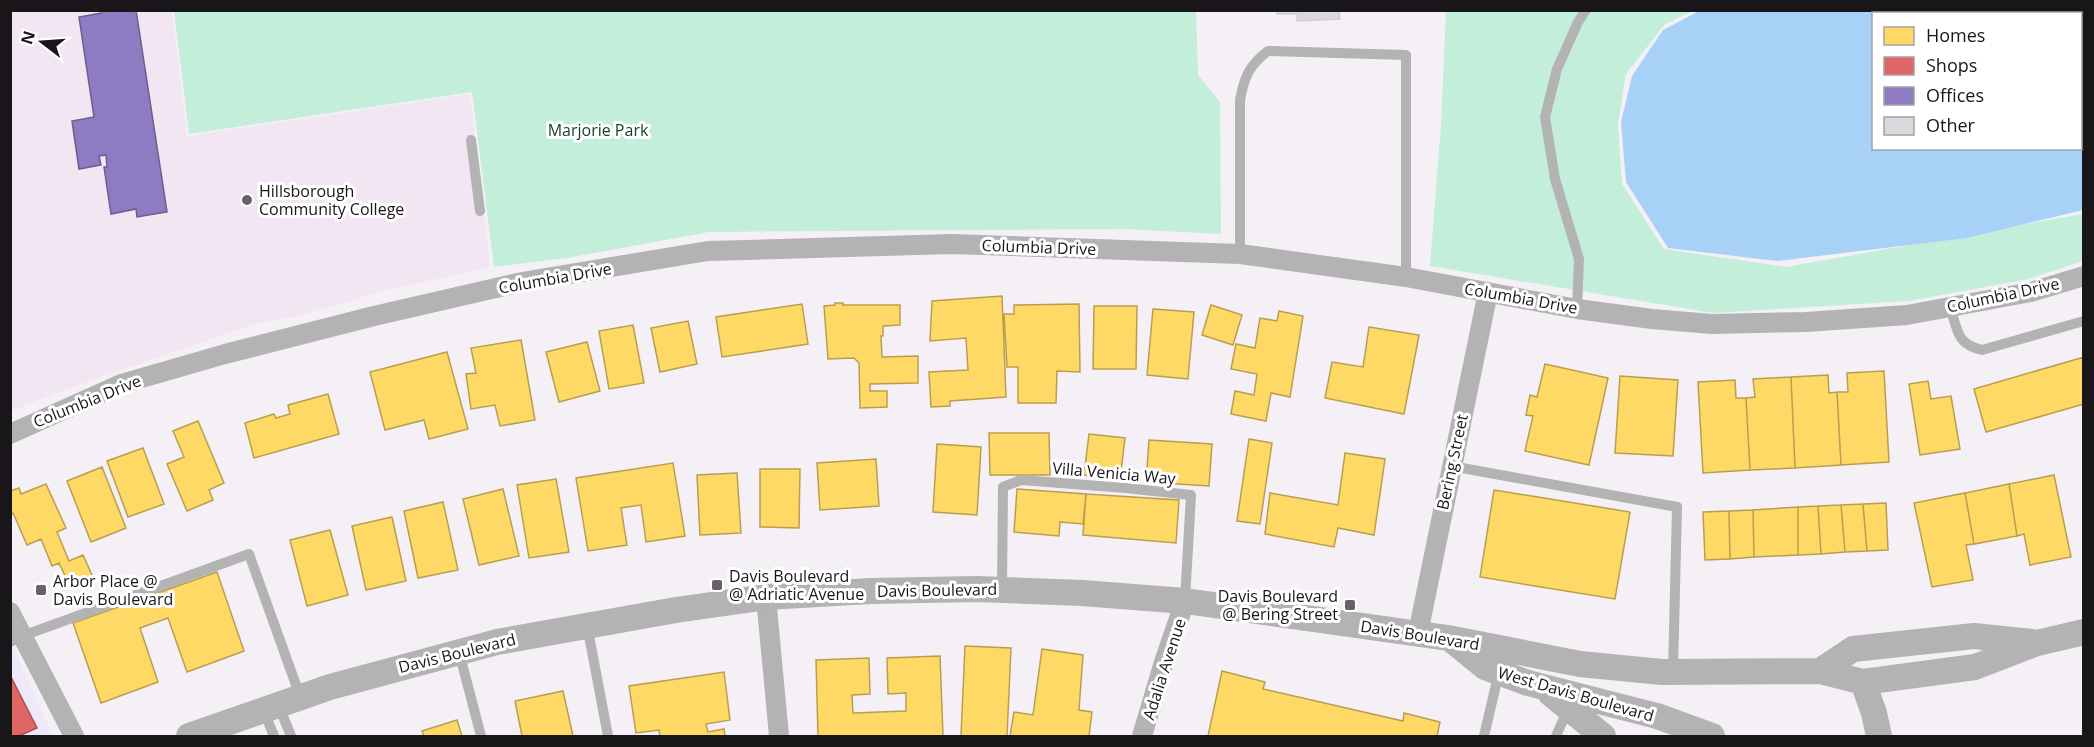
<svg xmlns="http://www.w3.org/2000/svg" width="2094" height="747" font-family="'Open Sans',sans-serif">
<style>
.commercial{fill:#eee9f8}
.built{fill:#f1e6f2}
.green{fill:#c3efda}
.water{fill:#a8d1f8;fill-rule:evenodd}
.homes{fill:#ffd966;stroke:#ba9e4f;stroke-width:1.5}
.shops{fill:#e06666;stroke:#a44e4f;stroke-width:1.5}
.offices{fill:#8e7cc3;stroke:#6b5d90;stroke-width:1.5}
.building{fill:#dad8dc;stroke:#d0ced2;stroke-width:1.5}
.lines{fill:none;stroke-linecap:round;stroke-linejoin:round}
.path{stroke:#b6b4b7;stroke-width:4;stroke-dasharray:3 3;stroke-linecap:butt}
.service{stroke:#b3b3b3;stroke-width:10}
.minor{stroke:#b3b3b3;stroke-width:20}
.tertiary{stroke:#b3b3b3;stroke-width:26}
.poi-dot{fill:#666267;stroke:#fff;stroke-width:2}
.labels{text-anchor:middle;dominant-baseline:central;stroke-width:6;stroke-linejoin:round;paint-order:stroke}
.park-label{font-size:16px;fill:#113f2c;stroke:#fff}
.poi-label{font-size:16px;fill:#19161a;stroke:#fff;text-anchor:start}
.street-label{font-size:16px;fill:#19161a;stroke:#fff}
</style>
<rect width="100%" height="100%" fill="#f5f0f5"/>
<path class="commercial" d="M11,643l42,93h-42z"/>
<path class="built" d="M11,11h161l15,125 283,-42 20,170 -4,4 -8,2 -92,20 -87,26 -45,8 -190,66 -53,21z"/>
<path class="green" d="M174,11h1022l2,64 22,27 1,132 -97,-5 -415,3 -142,26 -73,9 -22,-175 -283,42z
M1446,11h247l-28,13 -39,50 -8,50 4,60 42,65 122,18 297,-53v47l-54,18 -120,22 -196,12 -283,-47 11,-141z"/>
<path class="water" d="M1701,10l382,1v199l-116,28 -190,23 -109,-13 -42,-66 -5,-60 11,-46 31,-46zM1874,14h206v134h-206z"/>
<path class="homes" d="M1002,296l4,101 -56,4v5l-19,1 -2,-35 39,-2 -2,-32 -36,3 2,-40z
M835,303h8v2h57v20l-17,1v10h-2l1,21 36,-1v27l-48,1v7h17v16l-27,1 -1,-45 -5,-5 -26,1 -4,-53 11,-1z
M802,304l6,40 -86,13 -6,-40z
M1079,304l1,68 -23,-1 -1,32h-38v-36h-11l-3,-53h10v-9z
M1211,305l31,10 -9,30 -31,-10z
M1094,306h43l-1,63h-43z
M1153,309l41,3 -6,67 -41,-4z
M1279,311l24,5 -13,81 -19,-4 -5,28 -35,-7 4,-23 19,4 3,-21 -26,-5 5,-25 19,4 5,-30 17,3z
M688,321l9,43 -37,8 -9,-44z
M633,325l11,58 -35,6 -10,-58z
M1369,327l50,8 -15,79 -79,-16 7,-36 31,5z
M521,340l14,80 -35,6 -5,-21 -24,4 -5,-35 10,-1 -5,-25z
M587,342l13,49 -41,11 -13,-50z
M447,352l21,77 -39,10 -5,-19 -39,10 -15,-58z
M2084,357v47l-98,28 -12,-43z
M1545,364l63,14 -19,87 -64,-14 8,-35 -7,-1 4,-20 7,2z
M1884,371l5,91 -48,3 -4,-73h11l-1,-19z
M1828,375l1,18 8,-1 4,73 -46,3 -4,-91z
M1620,376l58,4 -5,76 -58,-3z
M1791,377l4,91 -45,2 -4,-72 9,-1 -2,-18z
M1735,380l1,18h10l4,72 -47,3 -5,-91z
M1928,381l3,18 20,-3 9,53 -40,6 -11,-71z
M328,394l11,40 -85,24 -9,-35 29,-9 2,4 14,-4 -2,-9z
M198,421l26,62 -15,7 4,10 -26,11 -20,-47 17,-7 -11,-26z
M989,433h60l1,42h-60z
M1089,434l36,4 -5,41 -36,-4z
M1249,439l23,4 -12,81 -23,-3z
M1149,440l63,4 -3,42 -63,-4z
M937,444l44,3 -4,68 -44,-3z
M143,448l21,56 -36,13 -21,-56z
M1345,453l40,6 -11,76 -36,-7 -4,19 -69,-13 5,-41 68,12z
M876,459l3,47 -59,4 -3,-47z
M673,463l12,73 -39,6 -5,-37 -20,3 6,37 -39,6 -12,-73z
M102,467l24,61 -35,14 -24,-61z
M760,469h40l-1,59 -39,-1z
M737,473l4,60 -41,2 -3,-60z
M2054,475l17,82 -41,8 -6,-31 -7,2 -8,-52z
M556,479l13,73 -40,6 -12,-73z
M46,484l20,44 -9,4 12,29 14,-6 9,20 -23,9 -10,-21 -7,3 -11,-27 -14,6 -14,-32 -3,2v-24l9,-3 2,6z
M2009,484l8,52 -43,8 -9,-51z
M503,489l16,67 -40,9 -16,-66z
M1017,489l69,5 -3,30 -23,-2 -1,14 -45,-4z
M1494,490l136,22 -15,87 -135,-22z
M1965,493l9,51 -8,1 7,35 -41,7 -18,-84z
M1086,494l93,6 -3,43 -93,-8z
M443,502l15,68 -40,8 -14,-67z
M1886,503l2,47 -21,1 -4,-47z
M1863,504l4,47 -22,1 -4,-47z
M1841,505l4,47 -24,2 -3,-48z
M1818,506l3,48 -23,1v-48z
M1798,507v48l-44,2 -1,-47z
M1753,510l1,47 -24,2 -1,-48z
M1729,511l1,48 -25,1 -2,-48z
M392,517l14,64 -40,9 -14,-64z
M330,530l18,65 -41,11 -17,-66z
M217,572l27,79 -57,21 -19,-54 -28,10 18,54 -57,21 -28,-80z
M965,646l46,2 -4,88h-46z
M1042,649l41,6 -4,55 13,2 -3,24h-79l4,-24 19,3z
M940,656l3,80h-125l-2,-76 53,-2 1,36 -18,1 1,18 53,-2v-18l-18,1 -1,-36z
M1222,671l43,11 -2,7 140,32 1,-8 36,9 -3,14h-229z
M724,672l6,48 -24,4 2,8 16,-3 1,7h-65l-1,-6 -23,3 -7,-47z
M563,691l10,45h-51l-7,-35z
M457,720l5,16h-38l-2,-5z"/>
<path class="shops" d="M10,675l27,53 -18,8h-9z"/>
<path class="offices" d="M101,10h35l31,202 -30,5 -1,-8 -25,5 -7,-47h3l-1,-12 -7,1 2,9 -22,4 -7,-48 22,-4 -15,-100 22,-4z"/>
<path class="building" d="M1277,10h85v1h-23l1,8 -43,2v-7h-20z"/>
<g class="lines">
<path class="path" d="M2027,10l1,4
M2040,14l8,-4
M2080,47l4,-1"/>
<path class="service" d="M471,140l9,71
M1240,254v-154c4,-22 9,-35 28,-49l138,4v222
M1950,307c8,23 6,37 32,43l102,-29
M1577,309l2,-50 -24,-80 -10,-62 12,-48 21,-47 8,-12
M1451,466l226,41 -4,165
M1002,589l1,-102 18,-7 104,8 66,7 -6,105
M587,625l21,111
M10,642l12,-6 227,-82 51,142
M459,652l22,84
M278,704l13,32
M263,709l11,27
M1484,736l15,-64
M1556,736l12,-27"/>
<path class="minor" d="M10,434l111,-50 104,-30 149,-38 148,-34 186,-31 244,-7 288,10 166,23 171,32 75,10 60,5 94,-2 101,-7 124,-23 53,-16
M766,597l13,139
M10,612l64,124
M1418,633l70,-341
M1142,736l22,-74 21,-61"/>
<path class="tertiary" d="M1453,641l32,26 43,16 129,33 55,20
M1820,671l33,-22 121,-13 58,6
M1863,682l11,31 5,23
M1551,694l52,42
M189,736l141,-49 167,-45 179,-32 90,-13 105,-6 106,-2 105,4 103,8 263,37 132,26 82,8 158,-1 43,11 112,-15 62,-24 47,-11"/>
</g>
<g class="poi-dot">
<circle cx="247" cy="200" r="6"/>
<rect x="711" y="579" width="12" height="12" rx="3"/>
<rect x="35" y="584" width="12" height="12" rx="3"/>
<rect x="1344" y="599" width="12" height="12" rx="3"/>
</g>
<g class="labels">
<g class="park-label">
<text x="598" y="130">Marjorie Park</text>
</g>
<g class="poi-label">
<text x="259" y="191">Hillsborough<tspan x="259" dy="18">Community College</tspan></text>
<text x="729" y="576">Davis Boulevard<tspan x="729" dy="18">@ Adriatic Avenue</tspan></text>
<text x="53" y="581">Arbor Place @<tspan x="53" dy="18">Davis Boulevard</tspan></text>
<text x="1338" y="596" text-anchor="end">Davis Boulevard<tspan x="1338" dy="18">@ Bering Street</tspan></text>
</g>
<g class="street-label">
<text transform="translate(1039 247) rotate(2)">Columbia Drive</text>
<text transform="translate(555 278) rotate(-10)">Columbia Drive</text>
<text transform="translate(2003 295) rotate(-12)">Columbia Drive</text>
<text transform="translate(1521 298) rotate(10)">Columbia Drive</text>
<text transform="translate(87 401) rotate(-22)">Columbia Drive</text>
<text transform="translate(1452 462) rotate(-78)">Bering Street</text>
<text transform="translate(1114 473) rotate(5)">Villa Venicia Way</text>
<text transform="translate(937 590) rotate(-1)">Davis Boulevard</text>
<text transform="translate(1420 635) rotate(9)">Davis Boulevard</text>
<text transform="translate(457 653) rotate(-14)">Davis Boulevard</text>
<text transform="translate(1164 669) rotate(-72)">Adalia Avenue</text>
<text transform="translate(1576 694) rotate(16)">West Davis Boulevard</text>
</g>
</g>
<rect width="2094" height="747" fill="none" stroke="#19161a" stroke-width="24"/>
<rect x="1872" y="12" width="210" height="138" fill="#ffffff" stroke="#a3a2a3" stroke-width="1.5"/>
<rect x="1884" y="27" width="30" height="18" fill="#ffd966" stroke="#a3a2a3" stroke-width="1.5"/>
<text x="1926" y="42" font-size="18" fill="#19161a">Homes</text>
<rect x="1884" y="57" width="30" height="18" fill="#e06666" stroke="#a3a2a3" stroke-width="1.5"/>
<text x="1926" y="72" font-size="18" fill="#19161a">Shops</text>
<rect x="1884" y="87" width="30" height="18" fill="#8e7cc3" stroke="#a3a2a3" stroke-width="1.5"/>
<text x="1926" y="102" font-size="18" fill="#19161a">Offices</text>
<rect x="1884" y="117" width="30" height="18" fill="#dad8dc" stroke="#a3a2a3" stroke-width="1.5"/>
<text x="1926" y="132" font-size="18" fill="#19161a">Other</text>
<g transform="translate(42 42) rotate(287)" stroke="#ffffff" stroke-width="4.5" paint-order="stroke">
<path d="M0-4.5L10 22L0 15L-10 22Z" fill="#19161a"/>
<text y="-9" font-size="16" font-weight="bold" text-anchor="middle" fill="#19161a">N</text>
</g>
</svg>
